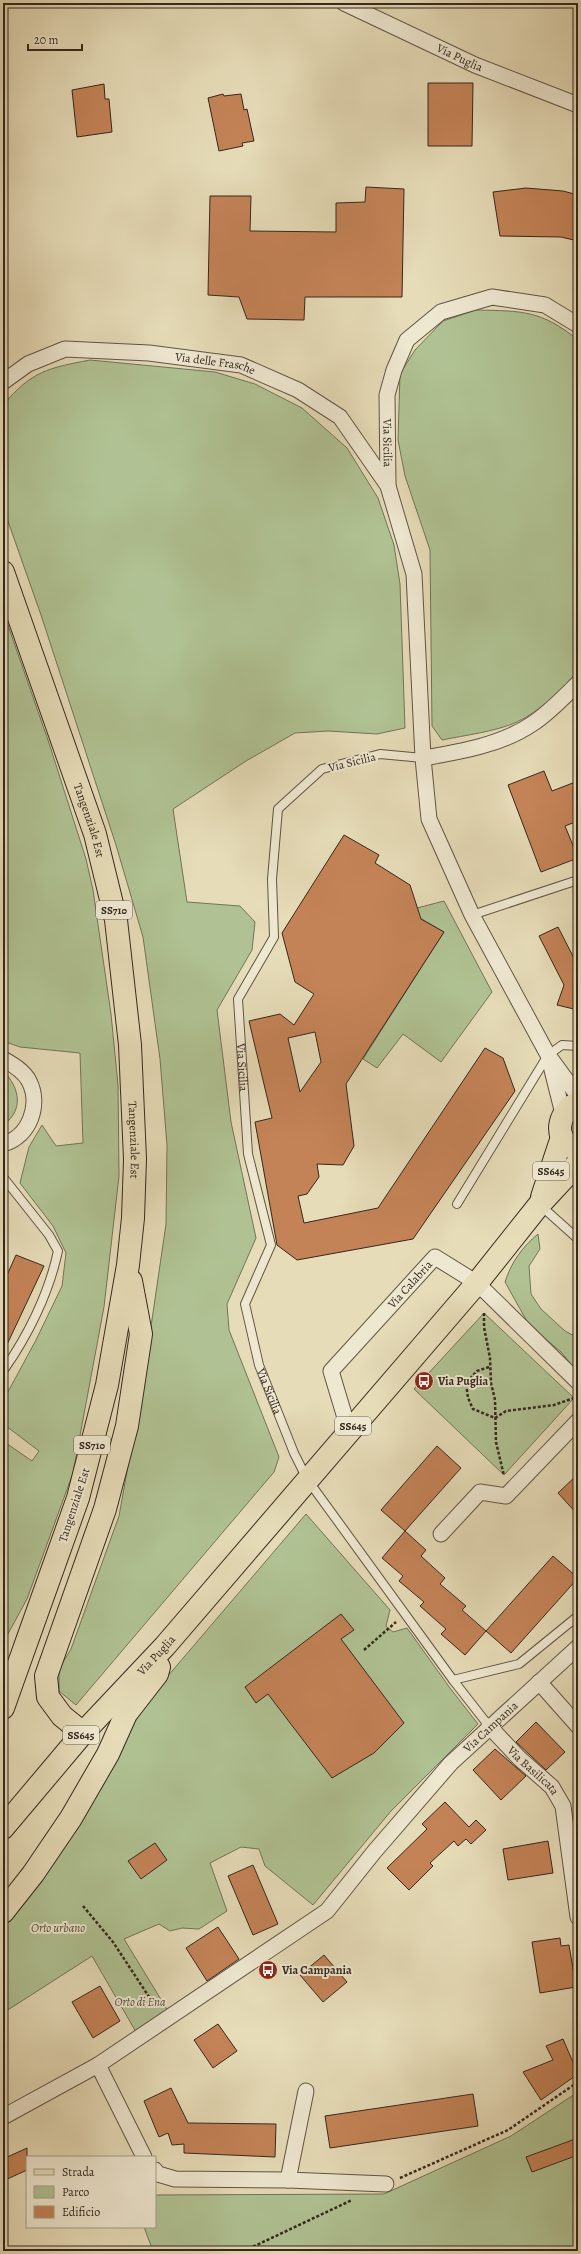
<svg xmlns="http://www.w3.org/2000/svg" width="581" height="2254" font-family="Alegreya,serif">
<style>
.green{fill:#b0c293;stroke:#727458}
.building{fill:#c48357;stroke:#35271e;fill-rule:evenodd}
.lines{fill:none;stroke-linecap:round;stroke-linejoin:round}
.service-casing{stroke:#615444;stroke-width:10}
.minor-casing{stroke:#615444;stroke-width:17}
.primary-casing{stroke:#35271e;stroke-width:24}
.path{stroke:#35271e;stroke-width:2.5;stroke-dasharray:3 2;stroke-linecap:butt}
.service{stroke:#efe8d1;stroke-width:8}
.minor{stroke:#efe8d1;stroke-width:15}
.primary{stroke:#e6dcb8;stroke-width:22}
.labels{text-anchor:middle;dominant-baseline:central;stroke-width:4;stroke-linejoin:round;paint-order:stroke}
.shield{fill:#efe8d1;stroke:#6d6154;stroke-width:1}
.shield-label{font-size:11px;font-weight:bold;fill:#35271e}
.street-label{font-size:12px;fill:#35271e;stroke:#efe8d1}
.poi-label{font-size:12px;font-weight:bold;fill:#35271e;stroke:#efe8d1;text-anchor:start}
.park-label{font-size:12px;font-style:italic;fill:#544e3b;stroke:#efe8d1}
</style>
<rect width="100%" height="100%" fill="#e6dcb8"/>
<filter id="stains"><feTurbulence type="fractalNoise" baseFrequency=".005" numOctaves="4"/><feColorMatrix values="0 0 0 0 .2 0 0 0 0 .09 0 0 0 0 .02 0 0 0 .5 -.17"/></filter>
<radialGradient id="worn" r=".72"><stop offset=".6" stop-color="#630" stop-opacity="0"/><stop offset="1" stop-color="#630" stop-opacity=".3"/></radialGradient>
<path class="green" d="M476,310c46,1 65,0 102,30v333c-18,18 -38,38 -61,49 -23,10 -51,13 -75,18l-10,-14 -2,-176 -25,-74 -7,-36 2,-66 15,-24 28,-29z
M90,360l125,12 40,12 47,24 45,40 31,50 16,47 6,39 5,144 -28,6 -49,-3 -33,2 -49,28 -73,48 14,93 53,4 15,16 -3,28 -35,60 14,112 25,116 -29,66 2,26 50,127 -5,15 -198,233 -17,-14v-22l12,-20 48,-133 23,-128 24,-164 1,-79 -7,-86 -17,-122 -27,-92 -75,-230 -38,-108v-102c29,-34 45,-37 87,-45z
M3,611l46,132 37,116 7,31 18,124 7,71 1,91 -15,131 -31,166 -46,126 -24,44v-57l2,-3 -2,-1v-141l29,20 7,-10 -33,-25 -3,-4v-21l33,-61 26,-54 4,-33 -13,-27 -33,-43 9,-36 13,-22 14,21 27,-3 -3,-90 -60,-6 -17,-6z
M444,901l48,91 -51,70 -38,-28 -26,34 -14,-9 81,-127 -31,-18 4,-6z
M3,1072c5,3 7,7 10,12 8,15 5,31 -10,41z
M538,1234l2,15 -11,17 2,28 10,15 24,22 13,7v35l-17,-21 -32,-27 -24,-43c6,-19 17,-35 33,-48z
M484,1313l90,85 -70,77 -90,-86z
M306,1514l84,96 -4,16 7,6 14,-4 43,60 28,36 -87,87 -78,94 -48,-39 -6,-17 -18,-2 -31,16 17,48 -28,18 -17,-1 -12,3 -11,-7 -35,15 44,72 -32,21 -44,-76 -89,57v-84l34,-43 101,-175z
M578,2092v159h-425l-9,-24h11v-32l229,-1 127,-58z"/>
<path class="building" d="M428,83h45l-1,63h-44z
M104,84l1,15h4l3,33 -35,5 -5,-47z
M223,94l1,2 17,-2 3,16 3,-1 7,32 -12,2 1,3 -24,5 -11,-53z
M366,187l38,2 -2,108h-97l-1,23 -57,-1 -8,-22 -31,-2 2,-99h41l-1,35 86,1v-29l29,-1z
M526,188l37,3 15,4v46l-17,-4 -61,-1 -7,-44z
M544,771l8,20 26,-10v40l-13,5 13,32 -37,14 -33,-87z
M344,835l35,20 -4,8 35,22 11,34 23,13 -98,152 8,62 -11,19 -26,-1 2,13 -12,17 -9,2 6,27 74,-15 107,-160 18,10 12,33 -102,148 -116,21 -20,-15 -22,-123 17,-4 -23,-97 31,-7 14,11 20,-31 -19,-12 -13,-49zM315,1032l6,30 -21,30 -12,-54z
M558,927l20,39v44l-21,-5 7,-20 -25,-49z
M16,1255l28,11 -41,87v-69z
M437,1446l24,22 -56,63 -24,-21z
M578,1474v41l-20,-22z
M405,1531l21,19 -5,6 24,22 -5,6 26,22 -4,4 24,21 -21,24 -24,-21 5,-5 -26,-23 4,-4 -25,-21 4,-5 -21,-18z
M553,1556l25,22 -67,75 -25,-22z
M341,1614l13,16 -13,9 63,84 -30,30 -42,25 -64,-84 -12,9 -11,-16z
M536,1722l29,30 -19,18 -30,-28z
M495,1749l31,27 -25,24 -28,-30z
M445,1802l24,25 7,-7 10,10 -15,14 -5,-5 -8,7 -4,-5 -24,22 3,3 -24,24 -22,-22 40,-39 -5,-5z
M548,1841l5,32 -45,7 -5,-31z
M155,1843l12,17 -26,19 -13,-18z
M253,1865l25,59 -25,11 -25,-59z
M218,1927l21,32 -32,22 -21,-33z
M560,1938l1,8 8,-1 7,42 -36,6 -8,-51z
M324,1955l23,27 -24,20 -23,-27z
M100,1986l20,35 -27,17 -21,-36z
M218,2024l19,27 -24,17 -19,-28z
M563,2039l15,35 -37,26 -18,-28 30,-12 -7,-14z
M171,2088l17,35 88,1 -1,33 -91,-4v-9l-12,1 -4,-12 -9,4 -15,-36z
M473,2094l5,32 -148,22 -5,-32z
M578,2138v17l-46,17 -6,-15z
M27,2148v22l-24,11v-22z"/>
<g class="lines">
<g class="service-casing">
<g id="service">
<path id="s1" d="M423,758l-43,-4 -58,15 -44,40 -6,70 2,58 -36,62 10,155 23,91 -26,59 14,61 35,88 13,26 146,201 66,-16 59,-48"/>
<path d="M472,915l106,-35"/>
<path d="M3,1177l46,58 9,16c-9,42 -30,85 -55,120"/>
<path d="M457,1204l91,-149 14,-10 16,1"/>
<path d="M540,1205l38,34"/>
<path d="M453,1680l36,46"/>
</g>
</g>
<g class="minor-casing">
<g id="minor">
<path id="s2" d="M344,3l131,62 103,40"/>
<path id="s3" d="M578,325l-33,-20 -53,-8 -51,15 -34,28 -13,30 -7,25 1,91 26,88 9,184 6,61 43,96 76,140 30,41"/>
<path id="s4" d="M3,382l25,-18 37,-15 84,4 92,12 57,25 42,27 48,69"/>
<path d="M423,758c36,-6 78,-13 109,-34 17,-11 31,-26 46,-41"/>
<path d="M3,1059c9,5 21,12 26,22 12,23 1,56 -26,63"/>
<path d="M550,1062l13,52"/>
<path id="s5" d="M349,1431l-18,-60 104,-114 42,26 101,99"/>
<path d="M441,1534l39,-42 26,4 72,-75"/>
<path d="M539,1682l39,44"/>
<path id="s6" d="M489,1726l30,32 33,29 11,19 15,111"/>
<path d="M98,2065l46,92"/>
<path id="s7" d="M3,2117l95,-52 229,-154 47,-59 77,-89 127,-116"/>
<path d="M155,2170l3,4 17,5 113,1 98,4"/>
<path d="M288,2180l18,-89"/>
</g>
</g>
<g class="primary-casing">
<g id="primary">
<path id="s8" d="M3,572l92,262 21,86 14,125 5,114 -2,59 -5,47 -21,120 -29,113 -75,210"/>
<path d="M571,1147c-19,-11 -11,-38 7,-44"/>
<path d="M542,1197l20,-60"/>
<path d="M83,1733l-21,-17 -14,-19 -2,-21 59,-167 22,-83 14,-92 -10,-53"/>
<path id="s9" d="M3,1828l80,-95 82,-87 312,-363 62,-78 39,-42"/>
<path d="M3,1912l30,-38 38,-56 37,-64 18,-40 31,-40 2,-7"/>
</g>
</g>
<path class="path" d="M484,1313v14l6,31 1,25 4,17 1,42 8,34
M489,1367l-12,4 -11,12 2,15 5,11 22,9 11,-7 48,-6 20,-7
M364,1650l32,-28
M83,1906l30,36 42,64
M400,2178l108,-48 70,-48
M244,2251l108,-51"/>
<use href="#service" class="service"/>
<use href="#minor" class="minor"/>
<use href="#primary" class="primary"/>
</g>
<defs>
<g id="bus-disc" transform="scale(1)"><circle r="9.5" fill="#8f2418" stroke="#efe8d1"/><path d="M-5-6H5V4H4V6H2V4H-2V6H-4V4H-5ZM-3.5-4V0h7V-4ZM-3.5 1.2v1.5H-2V1.2ZM2 1.2v1.5H3.5V1.2Z" fill="#fff"/></g>
</defs>
<g fill-rule="evenodd">
<use href="#bus-disc" x="424" y="1381"/>
<use href="#bus-disc" x="268" y="1970"/>
</g>
<g class="labels">
<g class="shield">
<rect x="96" y="901" width="36" height="18" rx="3"/>
<rect x="533" y="1162" width="36" height="18" rx="3"/>
<rect x="335" y="1417" width="36" height="18" rx="3"/>
<rect x="74" y="1436" width="36" height="18" rx="3"/>
<rect x="63" y="1726" width="36" height="18" rx="3"/>
</g>
<g class="shield-label">
<text x="114" y="910">SS710</text>
<text x="551" y="1171">SS645</text>
<text x="353" y="1426">SS645</text>
<text x="92" y="1445">SS710</text>
<text x="81" y="1735">SS645</text>
</g>
<g class="street-label">
<text stroke="none"><textPath href="#s2" startOffset="128">Via Puglia</textPath></text>
<text stroke="none"><textPath href="#s4" startOffset="222">Via delle Frasche</textPath></text>
<text stroke="none"><textPath href="#s3" startOffset="296">Via Sicilia</textPath></text>
<text transform="translate(352 762) rotate(-14)">Via Sicilia</text>
<text stroke="none"><textPath href="#s8" startOffset="263">Tangenziale Est</textPath></text>
<text stroke="none"><textPath href="#s1" startOffset="431">Via Sicilia</textPath></text>
<text stroke="none"><textPath href="#s8" startOffset="587">Tangenziale Est</textPath></text>
<text stroke="none"><textPath href="#s5" startOffset="180">Via Calabria</textPath></text>
<text stroke="none"><textPath href="#s1" startOffset="767">Via Sicilia</textPath></text>
<text transform="translate(74 1505) rotate(-72)">Tangenziale Est</text>
<text stroke="none"><textPath href="#s9" startOffset="231">Via Puglia</textPath></text>
<text stroke="none"><textPath href="#s7" startOffset="631">Via Campania</textPath></text>
<text stroke="none"><textPath href="#s6" startOffset="63">Via Basilicata</textPath></text>
</g>
<g class="poi-label">
<text x="438" y="1381">Via Puglia</text>
<text x="282" y="1970">Via Campania</text>
</g>
<g class="park-label">
<text x="58" y="1928">Orto urbano</text>
<text x="140" y="2002">Orto di Ena</text>
</g>
</g>
<rect width="581" height="2254" fill="none" stroke="#e6dcb8" stroke-width="16"/>
<rect x="4" y="4" width="573" height="2246" fill="none" stroke="#35271e" stroke-width="2"/>
<rect x="8" y="8" width="565" height="2238" fill="none" stroke="#35271e"/>
<rect x="26" y="2156" width="130" height="72" fill="#efe8d1" stroke="#a59b89"/>
<rect x="34" y="2169" width="20" height="6" fill="#e6dcb8" stroke="#a59b89"/>
<text x="62" y="2176" font-size="12" fill="#35271e">Strada</text>
<rect x="34" y="2186" width="20" height="12" fill="#b0c293" stroke="#a59b89"/>
<text x="62" y="2196" font-size="12" fill="#35271e">Parco</text>
<rect x="34" y="2206" width="20" height="12" fill="#c48357" stroke="#a59b89"/>
<text x="62" y="2216" font-size="12" fill="#35271e">Edificio</text>
<path d="M28 44v6h54v-6" fill="none" stroke="#35271e" stroke-width="2"/>
<text x="34" y="44" font-size="12" fill="#35271e" stroke="#efe8d1" stroke-width="3" paint-order="stroke">20 m</text>
<rect width="100%" height="100%" filter="url(#stains)"/>
<rect width="100%" height="100%" fill="url(#worn)"/>
</svg>
